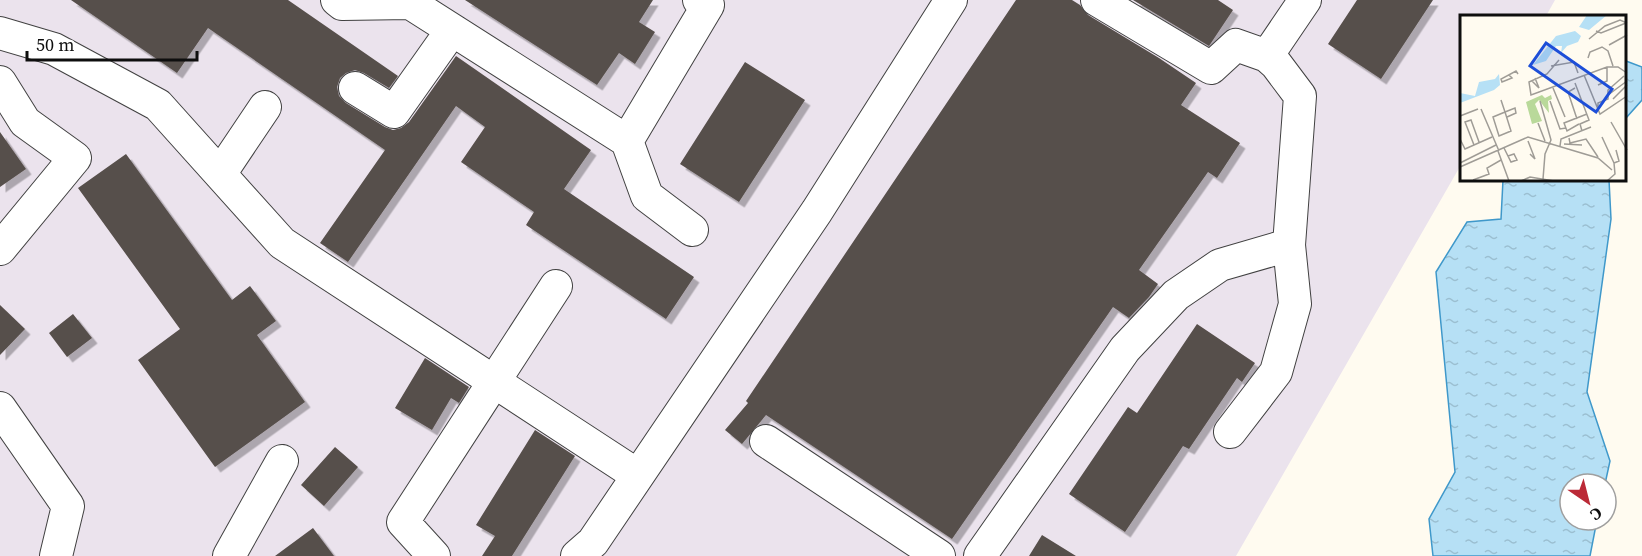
<svg xmlns="http://www.w3.org/2000/svg" width="1642" height="556" font-family="'Source Serif 4',serif">
<style>
.industrial{fill:#ebe3ed}
.water{fill:url(#water-ripples);stroke:#3f98ca;stroke-width:1.5}
.building{fill:#574f4b;filter:url(#shadow)}
.lines{fill:none;stroke-linecap:round;stroke-linejoin:round}
.minor-casing{stroke:#414141;stroke-width:34}
.minor{stroke:#fff;stroke-width:32}
.inset-road{fill:none;stroke:#9f9c96;stroke-width:1.5}
.view{fill:#1d4ed8;fill-opacity:0.15;stroke:#1d4ed8;stroke-width:3}
.inset-edge{fill:none;stroke:#0e0e0e;stroke-width:3}
</style>
<defs>
<pattern id="water-ripples" width="26" height="14" patternUnits="userSpaceOnUse" patternTransform="scale(1.5)"><rect width="26" height="14" fill="#b6e0f5"/><path d="M2 4q2-2 4 0t4 0M15 11q2-2 4 0t4 0" fill="none" stroke="#9bbfd1"/></pattern>
<filter id="shadow"><feDropShadow dx="5.5" dy="5.5" stdDeviation="0" flood-color="#0004"/></filter>
</defs>
<rect width="100%" height="100%" fill="#fffbf0"/>
<path class="industrial" d="M0,0h1555l-9,16h-84v147l-226,393h-1236z"/>
<path class="water" d="M1626,61l16,6v33l-16,18z
M1503,180h106l2,39 -24,173 23,69 -5,23h-35v36h27l-7,36h-157l-4,-37 26,-47 -19,-200 31,-50 34,-3z"/>
<path class="building" d="M71,0h217l110,76 -9,12 -25,-15 -9,-3 -9,3 -6,5 -3,9 2,9 7,7 39,24 8,3 8,-2 8,-6 47,-66 135,94 -27,39 130,88 -28,42 -140,-94 8,-13 -73,-50 24,-35 -29,-21 -108,156 -28,-19 65,-93 -177,-122 -31,45z
M465,0h188l-14,22 16,10 -20,32 -16,-11 -22,32z
M1016,0h56l8,5 8,10 71,43 37,25 -15,22 59,38 -23,35 -9,-6 -69,98 19,14 -9,13 -20,21 -16,-11 -161,232 -186,-124 -24,29 -17,-14 23,-27 -2,-2z
M1133,0h85l15,10 -24,36z
M1357,0h76l-52,79 -53,-35z
M745,62l60,38 -66,102 -59,-38z
M0,132l26,37 -26,18z
M126,154l106,146 18,-14 26,35 -19,14 48,67 -90,65 -77,-107 42,-31 -102,-141z
M0,305l25,24 -25,26z
M73,314l19,24 -25,19 -18,-24z
M1197,324l58,39 -13,19 -5,-4 -48,71 -6,-3 -58,86 -56,-38 59,-87 9,6z
M425,358l44,29 -10,16 -8,-5 -19,32 -37,-22z
M535,430l40,26 -63,100h-30l13,-20 -19,-11z
M335,447l23,20 -34,39 -23,-21z
M313,528l21,28h-59z
M1042,535l34,21h-47z"/>
<g class="lines">
<g class="minor-casing">
<path id="minor" d="M337,0l5,4 68,-1 217,138 20,55 45,34
M1097,0l114,68 25,-23 31,11
M0,33l54,16 104,56 124,138 355,232
M0,82l25,40 50,36 -75,91
M355,88l39,24 58,-82
M627,141l81,-136 -9,-5
M220,174l45,-67
M0,408l68,98 -12,50
M1230,432l46,-60 19,-68 -6,-59 11,-149 -24,-32 -9,-8 38,-56
M766,441l173,115
M229,556l53,-95
M434,556l-31,-34 153,-236
M577,556l16,-14 224,-331 134,-211
M980,556l145,-207 51,-54 44,-30 69,-20"/>
</g>
<use href="#minor" class="minor"/>
</g>
<g transform="translate(1460 15)">
<rect width="166" height="166" fill="#fffbf0"/>
<path d="M82,80l3,3 6,-3 1,4 -4,2 1,12 -10,-13 -4,4 7,17 -10,3 -6,-22z" fill="#b9d99a"/>
<path d="M127,0h20l-18,15 -10,-3zM115,16l6,5 -3,6 -11,4 -6,7 1,-7h-6l-10,15 -13,4 23,-29zM39,59l1,11 -6,5 -34,13v-10l15,3 4,-14 16,-3z" fill="#b6e0f5"/>
<path class="inset-road" d="M136,16l5,2 25,-10M129,24l16,-13 15,-6 7,3M149,30l18,-10M128,43l2,-6 12,-5 6,4 5,15M99,45l-12,14 -18,8 2,13 76,-28h11l9,6M91,51l23,-4 4,11M49,60l3,3 -10,4 -1,-3 15,-8 2,3M124,60l16,39 27,-18M72,66l7,7 -4,-10M115,68l14,37 -9,4 2,7M138,70l9,-4v-14M93,73l12,29M115,73l-7,4 9,27M148,80l19,-14M153,84l14,-14M41,85l4,12 -12,5 6,19 12,-5 -6,-19 10,-4 1,5 -9,4M80,86l11,39 -6,14 -2,25M90,86l10,28 6,-1M21,94l18,42M138,96v-8l10,-4v-9l16,-14M0,101l18,-7M151,107l16,28M78,108l7,18M119,109l-12,7 -3,-8 23,-9M142,122l12,26M109,123l1,5 16,-4 12,18M0,124l5,10 27,-12M68,126l7,18 -5,-5M104,129l18,1M14,130l-9,-23 6,-2 8,22M100,131l1,-7 30,-12M44,133l7,14 6,-2 -3,-6 -6,2M38,136l11,30M0,148l36,-18M0,152l68,-30 70,21 14,12M13,165l16,-6 -2,-6 14,-8M61,166l9,-4 24,4M115,166h21M147,166l8,-7 -1,-11 5,-2 -3,-11"/>
<path class="view" d="M86,28l66,46 -16,23 -66,-46z"/>
<rect width="166" height="166" class="inset-edge"/>
</g>
<g transform="translate(1588 502) rotate(145)"><circle r="28" fill="#ffffff" stroke="#9f9f9f" stroke-width="1.5"/>
<path d="M0-4.5L10 22L0 15L-10 22Z" fill="#bb2a37"/>
<text y="-9" font-size="16" font-weight="bold" text-anchor="middle" fill="#0e0e0e">С</text>
</g>
<path d="M27 51v9h170v-9" fill="none" stroke="#0e0e0e" stroke-width="3"/>
<text x="36" y="51" font-size="18" fill="#0e0e0e" stroke="#ffffff" stroke-width="4.5" paint-order="stroke">50 m</text>
</svg>
